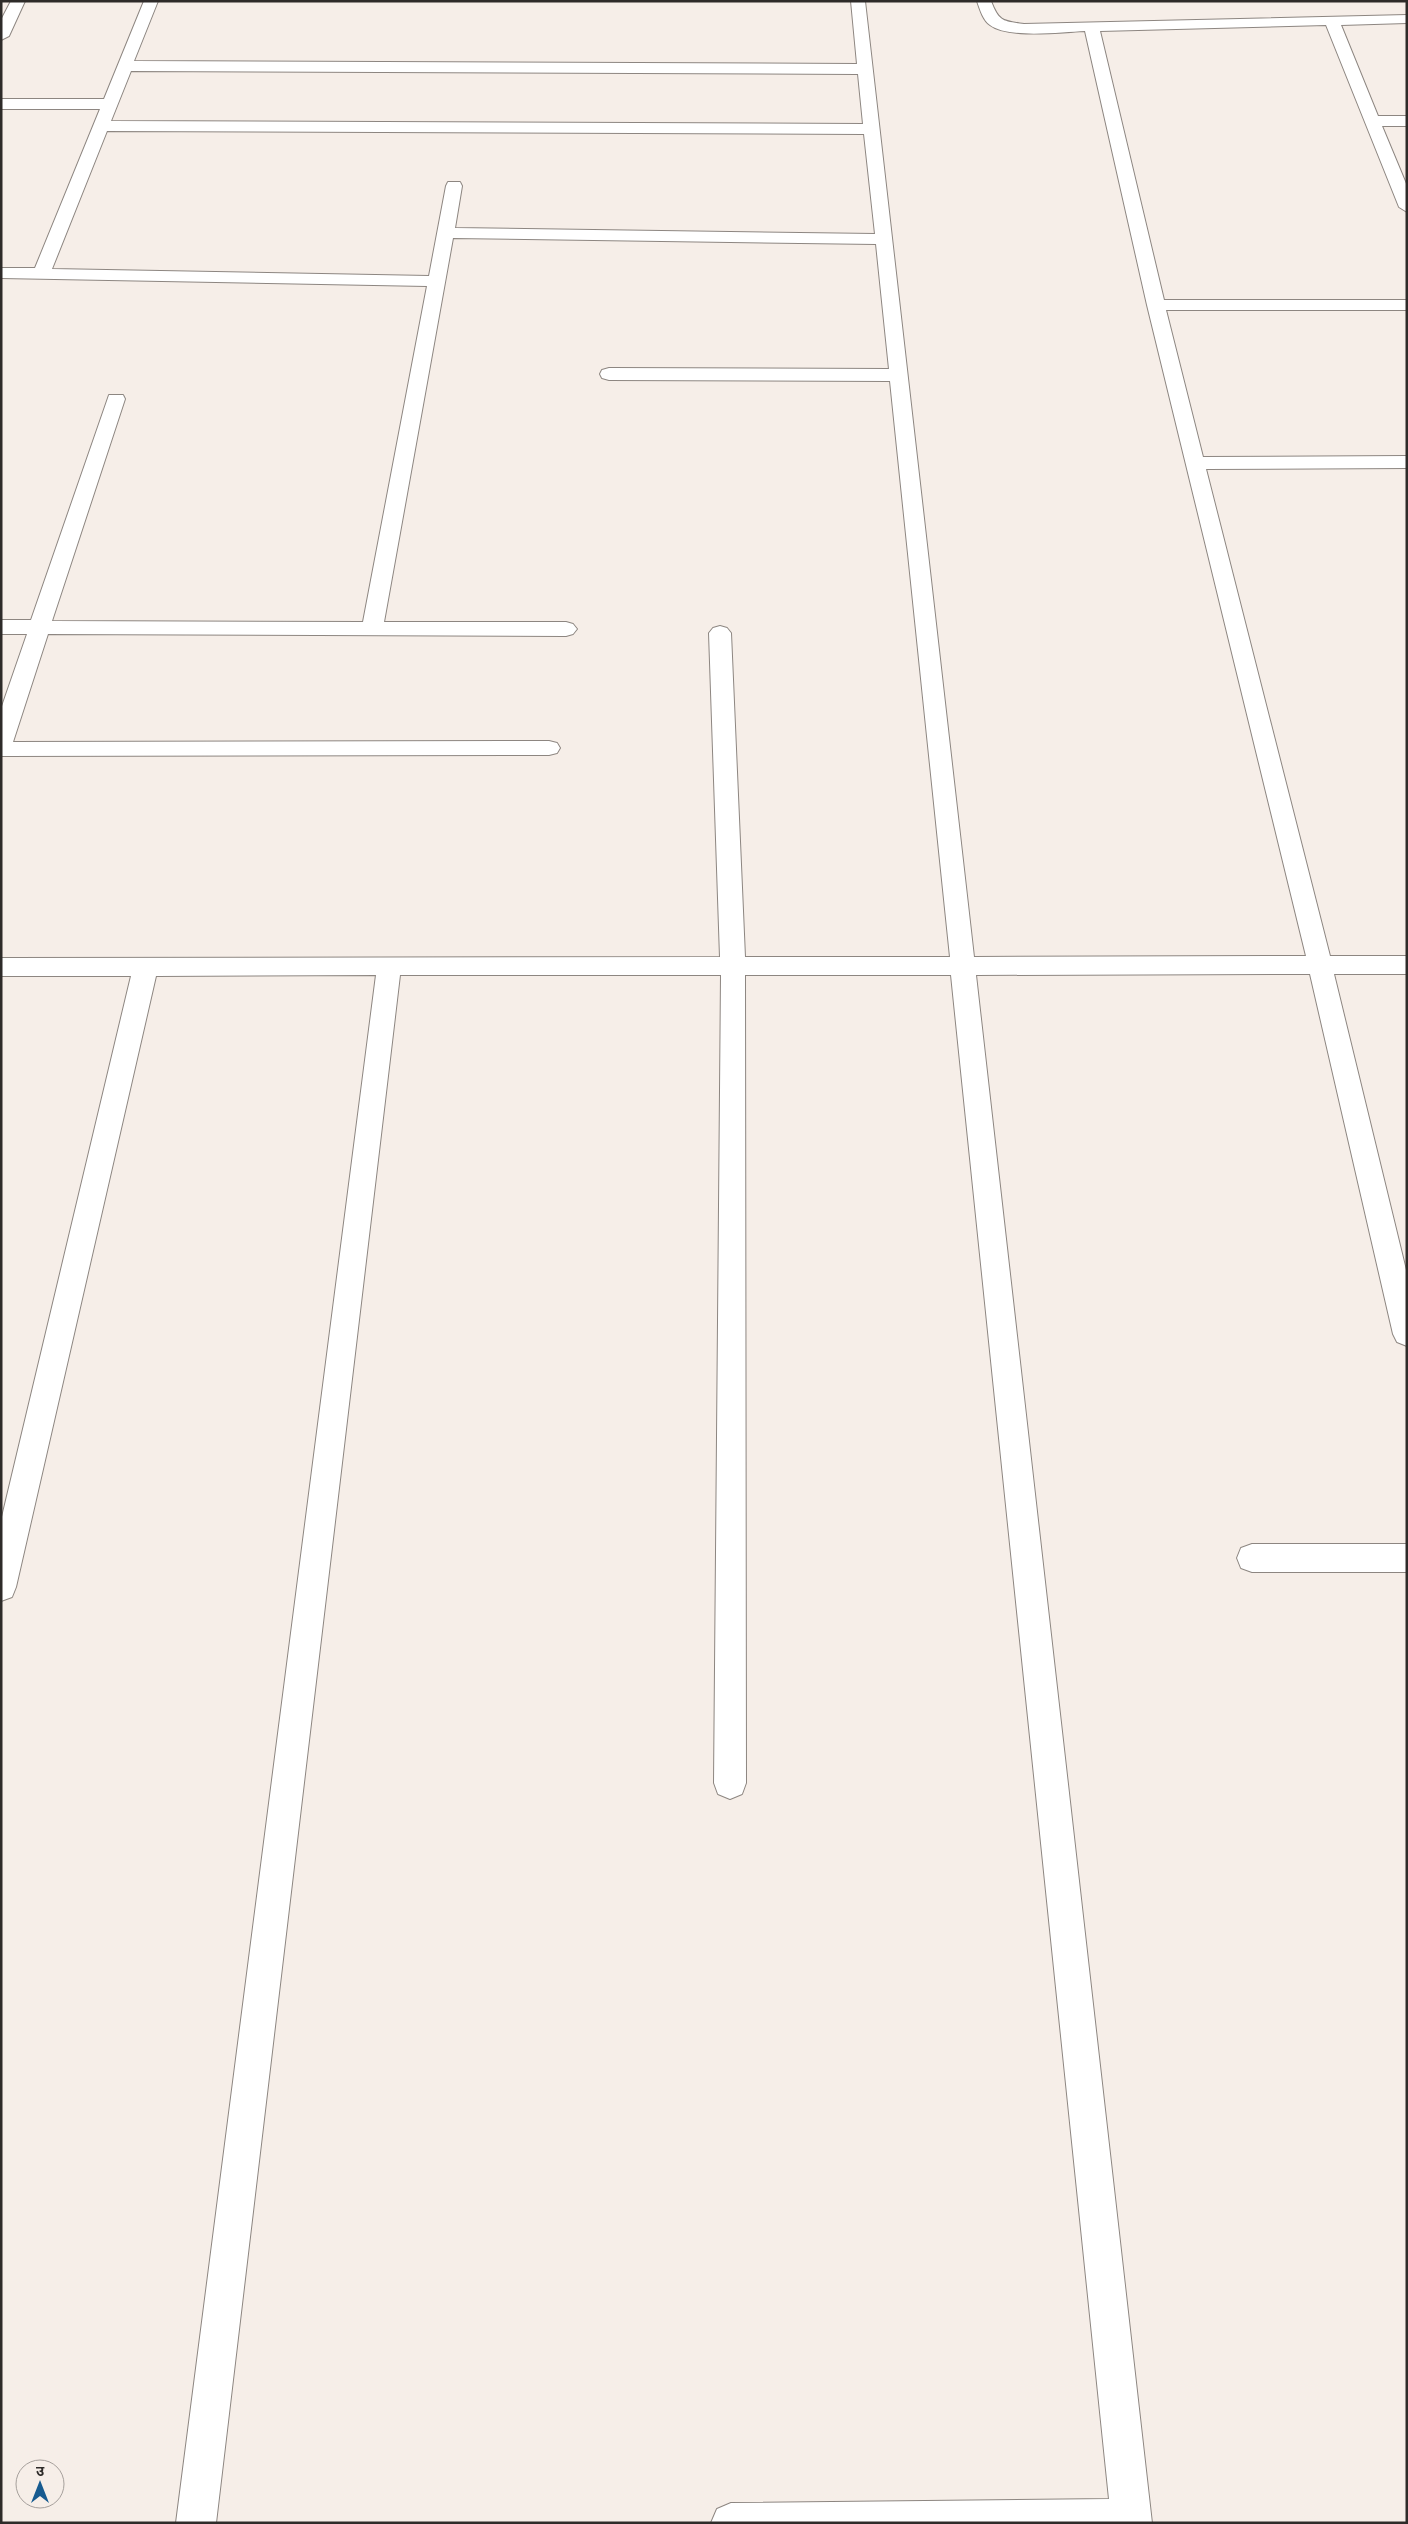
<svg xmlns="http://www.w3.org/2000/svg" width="1408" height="2524" font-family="Montserrat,'Noto Sans Devanagari',sans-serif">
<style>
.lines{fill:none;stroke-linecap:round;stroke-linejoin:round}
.minor-casing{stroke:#8d8681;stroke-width:2}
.minor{fill:#fff;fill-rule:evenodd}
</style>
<rect width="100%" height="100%" fill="#f6eee8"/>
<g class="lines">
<g class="minor-casing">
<path id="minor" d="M11,1h14l-16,35 -8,4v-20z
M144,1h14l-24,60 723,3 -6,-63h14l109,956 332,-1 -159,-651 -62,-274c-23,1 -77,8 -95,-6 -7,-5 -10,-15 -13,-24h14c8,21 12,20 33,23l383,-9v8l-66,2 37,91h29v10h-25l25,60v26l-8,-5 -73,-182 -226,6 64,269h243v10h-241l37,147 204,-1v12l-201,1 124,487h77v18h-73l73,300v72l-10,-4 -4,-8 -83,-360 -334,1 176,1548h-441l6,-14 14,-6 378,-4 -158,-1524h-206l1,808 -4,11 -12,5 -12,-5 -4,-11 7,-808h-321l-184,1548h-40l200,-1548 -220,1 -140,611 -4,10 -11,4v-80l130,-545h-130v-18l719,-1 -11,-324 4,-5 7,-2 7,2 4,5 14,324h205l-60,-576 -281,-1 -7,-2 -2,-4 2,-4 7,-2 280,1 -13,-125 -423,-6 -69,384h182l7,2 4,5 -4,5 -7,2 -518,-2 -35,108 536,-1 8,2 3,5 -3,5 -8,2 -548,1v-47l26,-75h-26v-14h30l78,-225h14l2,4 -73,222 311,1 64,-336 -426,-8v-10h34l65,-159h-99v-10h103zM131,71l727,3 5,50 -752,-3zM107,131l757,3 11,100 -420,-6 7,-42 -2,-4h-12l-2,4 -17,90 -377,-7z
M1252,1544h155v28h-155l-11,-4 -4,-10 4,-10z"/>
</g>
<use href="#minor" class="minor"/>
</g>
<rect width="1408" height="2524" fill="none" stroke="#2e2b29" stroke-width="5"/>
<g transform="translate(40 2484)"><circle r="24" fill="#f6eee8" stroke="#a6a09c"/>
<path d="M0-4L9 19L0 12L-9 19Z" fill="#175b90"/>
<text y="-8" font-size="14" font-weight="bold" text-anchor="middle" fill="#2e2b29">उ</text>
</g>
</svg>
